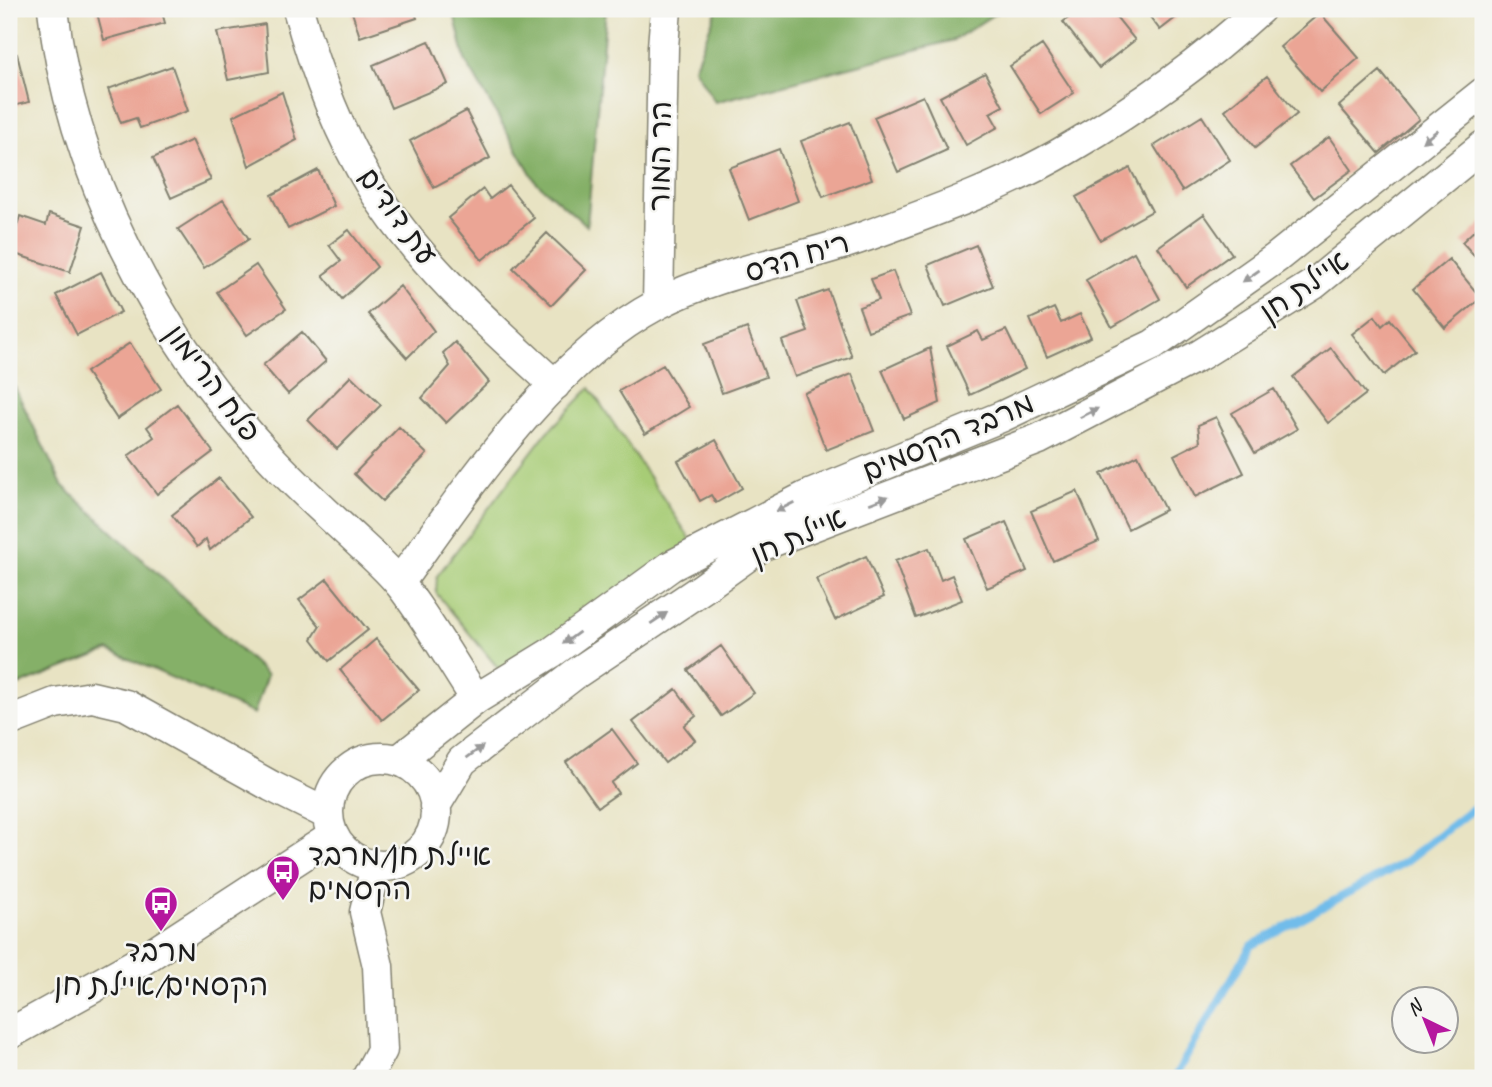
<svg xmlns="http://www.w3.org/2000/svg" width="1492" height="1087" font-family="Caveat,'Playpen Sans Hebrew',sans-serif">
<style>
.green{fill:#a7cc76;stroke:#627449;stroke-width:2}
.forest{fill:#85b067;stroke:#506642;stroke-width:2}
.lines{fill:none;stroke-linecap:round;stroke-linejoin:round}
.stream{stroke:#71bcea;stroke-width:8}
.building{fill:#eba595}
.minor-casing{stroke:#828070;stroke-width:33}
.minor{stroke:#fff;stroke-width:30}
.oneway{fill:#999}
.labels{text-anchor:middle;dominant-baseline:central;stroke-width:5;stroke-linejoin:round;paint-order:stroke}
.street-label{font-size:30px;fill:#1c1c1c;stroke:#f6f6f2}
.poi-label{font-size:30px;fill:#1c1c1c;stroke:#f6f6f2;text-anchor:start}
</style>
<rect width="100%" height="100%" fill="#f6f6f2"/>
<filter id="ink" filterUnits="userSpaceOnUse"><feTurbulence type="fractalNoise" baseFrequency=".0143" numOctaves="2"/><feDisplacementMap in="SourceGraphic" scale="14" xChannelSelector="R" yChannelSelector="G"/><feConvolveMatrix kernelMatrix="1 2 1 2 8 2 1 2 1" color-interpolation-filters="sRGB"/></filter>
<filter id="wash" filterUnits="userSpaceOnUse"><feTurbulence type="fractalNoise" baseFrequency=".00686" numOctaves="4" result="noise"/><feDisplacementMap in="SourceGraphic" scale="28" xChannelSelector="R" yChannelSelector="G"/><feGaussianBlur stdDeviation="1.57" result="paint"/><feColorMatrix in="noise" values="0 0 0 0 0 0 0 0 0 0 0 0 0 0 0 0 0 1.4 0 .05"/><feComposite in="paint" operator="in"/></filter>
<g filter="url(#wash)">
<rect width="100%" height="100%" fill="#e8e3c3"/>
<path class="green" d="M590,388l103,155 -191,130 -66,-80 1,-17 106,-139z"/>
<path class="forest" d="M453,9h153l-19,217 -51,-44 -71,-122z
M717,9h285l-48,31 -239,62 -21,-34z
M9,376l53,109 205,190 -13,39 -145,-64 -100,39z"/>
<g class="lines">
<path class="stream" d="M1174,1078l77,-132 154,-84 78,-61"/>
</g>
<g id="blocks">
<path class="building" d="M96,9h65l4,14 -61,17z
M351,9h63l3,9 -57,19z
M1080,9h30l25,31 -36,28 -36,-46z
M1144,9h43l-27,21z
M1320,13l39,45 -39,34 -40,-45z
M265,24l4,48 -41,8 -11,-48z
M429,41l19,43 -57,24 -18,-43z
M1042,45l32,48 -33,21 -31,-48z
M17,54l12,48 -20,5v-51z
M172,66l16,45 -48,17 -4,-10 -15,5 -13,-34z
M1380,71l39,48 -40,34 -40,-47z
M985,73l18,33 -13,7 8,14 -32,18 -26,-48z
M1267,76l30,38 -42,34 -30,-38z
M282,92l15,48 -48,26 -16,-50z
M923,96l24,54 -49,22 -24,-55z
M466,111l24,47 -56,30 -24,-47z
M1202,116l28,44 -48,31 -28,-45z
M850,122l22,57 -49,18 -22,-56z
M1329,137l23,33 -38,28 -24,-32z
M192,140l19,40 -40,18 -18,-40z
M779,149l19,52 -49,19 -20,-52z
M1130,168l22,43 -52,29 -24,-43z
M318,170l16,36 -46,23 -17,-34z
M508,185l26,33 -52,42 -34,-42 35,-29 7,10z
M223,200l26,39 -45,29 -26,-39z
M49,214l36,12 -15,46 -61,-20 11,-36 26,9z
M1204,214l28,40 -46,33 -28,-40z
M1483,222v43l-21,-23z
M349,230l28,37 -35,32 -19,-24 18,-14 -12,-16z
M547,233l39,37 -34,35 -39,-37z
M976,245l17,41 -48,20 -17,-41z
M1134,252l26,47 -48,28 -26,-47z
M1449,259l32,39 -36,30 -32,-39z
M256,265l30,44 -39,26 -30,-43z
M893,271l17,45 -42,15 -9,-24 20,-7 -8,-21z
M101,272l20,40 -44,23 -21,-40z
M400,286l34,45 -27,27 -39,-44z
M828,290l24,67 -57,20 -13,-36 26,-9 -11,-31z
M1054,308l7,15 19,-9 11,23 -44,20 -17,-38z
M1375,316l7,10 8,-7 25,31 -31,25 -32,-41z
M747,328l19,49 -44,16 -18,-49z
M1006,330l19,39 -55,26 -23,-49 31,-15 5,9z
M302,332l24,29 -38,33 -25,-29z
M455,342l34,40 -43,41 -24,-25 28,-32 -7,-13z
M130,343l31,46 -44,30 -31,-47z
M930,348l10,55 -36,16 -22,-49z
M1331,348l35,46 -38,29 -35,-46z
M663,365l26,42 -44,27 -26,-43z
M852,374l22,57 -48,19 -22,-57z
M351,376l30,29 -44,44 -29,-29z
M1274,389l23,40 -42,24 -23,-40z
M177,404l36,48 -56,42 -29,-38 26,-19 -7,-10z
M1216,417l28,56 -49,24 -21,-42 26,-13 -2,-17z
M399,427l28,27 -45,47 -28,-27z
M716,440l26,48 -26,15 -5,-8 -11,6 -22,-40z
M1138,455l27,55 -37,19 -27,-55z
M219,478l32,39 -41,33 -4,-11 -9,8 -25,-32z
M1077,491l22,50 -46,20 -22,-50z
M1006,522l21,49 -40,17 -21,-49z
M929,548l12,32 11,-5 10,25 -46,18 -21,-57z
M866,556l18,41 -49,23 -19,-41z
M327,579l41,51 -39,31 -17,-22 8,-13 -21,-26z
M376,639l43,51 -37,30 -42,-50z
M721,646l33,47 -33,23 -33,-46z
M676,689l20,27 -12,10 11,14 -30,23 -32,-41z
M612,729l25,34 -26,20 7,10 -20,14 -32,-45z"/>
</g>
</g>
<g filter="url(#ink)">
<use href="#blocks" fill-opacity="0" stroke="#828070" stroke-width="2"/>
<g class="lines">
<g class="minor-casing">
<path id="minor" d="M53,9c17,161 105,328 215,446 28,31 60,59 91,88 14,13 30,27 41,41 28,36 51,77 76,115
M298,9c17,61 40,123 73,177 47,77 118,139 184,199
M658,304l5,-257 3,-38
M399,583c70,-97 152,-222 259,-279 64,-34 140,-43 208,-68 69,-25 142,-51 205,-89 67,-39 132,-86 189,-138
M9,721l46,-18 37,-6 34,8 145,81 56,28
M328 812a54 54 0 1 1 108 0a54 54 0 1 1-108 0Z
M399,760l77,-61 75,-46 120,-87 134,-69 198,-81 150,-71 123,-87 207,-165
M435,806l27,-45 113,-87 128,-86 60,-43 276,-106 161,-84 114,-71 169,-138
M9,1034l132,-73 192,-125
M367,1078l15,-28 -4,-84 -13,-54 11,-45"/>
</g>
<use href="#minor" class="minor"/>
</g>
<defs><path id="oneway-solid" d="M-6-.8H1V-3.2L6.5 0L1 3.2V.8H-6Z" transform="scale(1.75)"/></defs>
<g class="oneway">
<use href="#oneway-solid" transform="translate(1430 136) rotate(142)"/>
<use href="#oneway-solid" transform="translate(1251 276) rotate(145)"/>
<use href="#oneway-solid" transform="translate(1089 413) rotate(-27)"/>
<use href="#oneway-solid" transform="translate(879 500) rotate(-21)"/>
<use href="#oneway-solid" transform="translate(785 507) rotate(153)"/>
<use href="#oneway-solid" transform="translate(659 618) rotate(-34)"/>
<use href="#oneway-solid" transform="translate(571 638) rotate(144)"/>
<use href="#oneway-solid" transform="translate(475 752) rotate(-36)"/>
</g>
</g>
<defs>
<g id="bus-pin" transform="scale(1.75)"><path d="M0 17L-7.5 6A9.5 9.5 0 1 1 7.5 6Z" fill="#b5179e" stroke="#f6f6f2"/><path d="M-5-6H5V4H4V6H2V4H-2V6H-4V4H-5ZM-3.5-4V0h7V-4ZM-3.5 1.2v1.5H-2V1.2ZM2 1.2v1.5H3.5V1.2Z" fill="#fff"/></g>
</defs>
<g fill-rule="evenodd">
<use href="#bus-pin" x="283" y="872"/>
<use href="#bus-pin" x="161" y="903"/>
</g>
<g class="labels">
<g class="street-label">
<text transform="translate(660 156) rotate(-89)">הר המור</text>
<text transform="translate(398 216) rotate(54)">עת דודים</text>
<text transform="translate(797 257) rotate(-17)">ריח הדס</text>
<text transform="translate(1304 286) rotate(-35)">איילת חן</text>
<text transform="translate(213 383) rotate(53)">פלח הרימון</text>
<text transform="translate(948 437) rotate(-23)">מרבד הקסמים</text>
<text transform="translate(798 536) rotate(-24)">איילת חן</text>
</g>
<g class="poi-label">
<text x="308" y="855">איילת חן/מרבד<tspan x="308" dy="34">הקסמים</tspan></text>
<text x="161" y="951" text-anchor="middle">מרבד<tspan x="161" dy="34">הקסמים/איילת חן</tspan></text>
</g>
</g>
<rect width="1492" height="1087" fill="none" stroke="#f6f6f2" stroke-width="35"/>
<g transform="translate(1425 1020) rotate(317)"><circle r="33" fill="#f6f6f2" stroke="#9f9f9c" stroke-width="2"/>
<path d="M0-5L12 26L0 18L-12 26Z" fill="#b5179e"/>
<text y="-10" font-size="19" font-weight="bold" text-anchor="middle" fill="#1c1c1c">N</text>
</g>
</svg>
